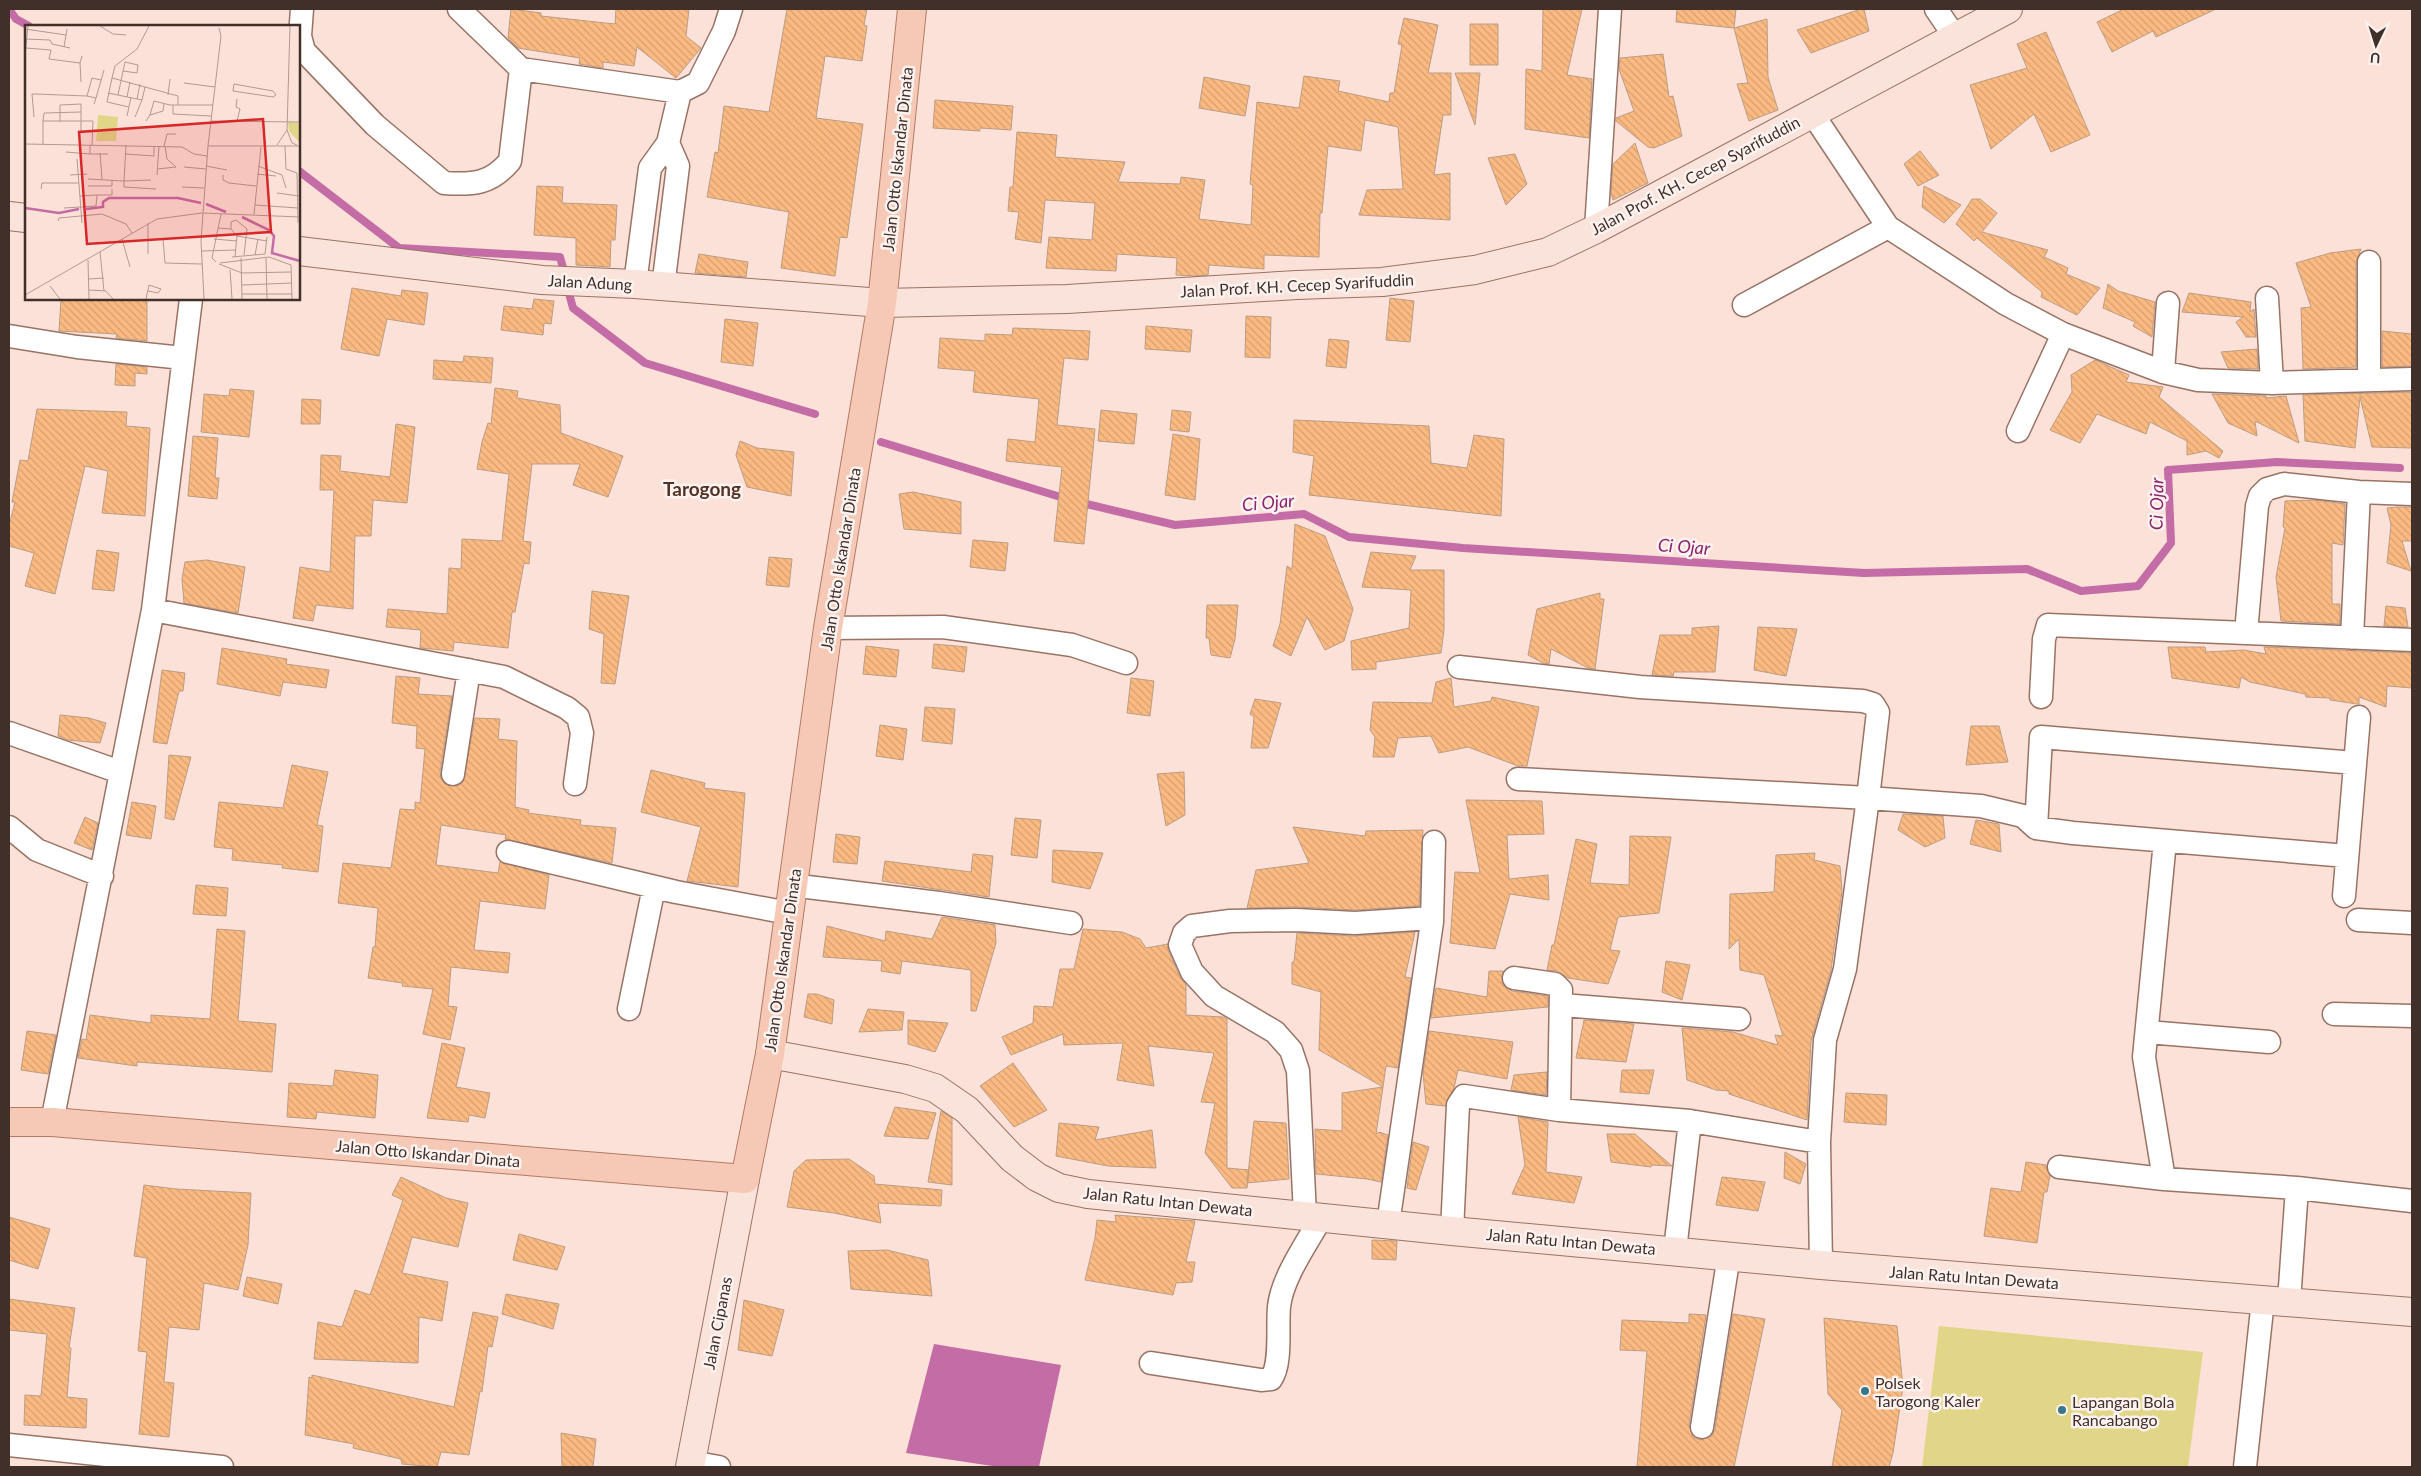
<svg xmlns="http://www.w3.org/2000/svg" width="2421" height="1476" font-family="Lato,sans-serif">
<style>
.park{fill:#e1d687}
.water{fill:#c36ca5}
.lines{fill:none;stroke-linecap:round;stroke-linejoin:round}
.stream{stroke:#c36ca5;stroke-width:8}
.building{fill:url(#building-back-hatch);stroke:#bc9d82}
.street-casing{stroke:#997365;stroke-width:25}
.secondary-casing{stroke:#997365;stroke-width:30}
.primary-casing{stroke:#b37b65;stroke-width:30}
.street{stroke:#fff;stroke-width:22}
.secondary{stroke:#fae3da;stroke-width:28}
.primary{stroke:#f6c8b6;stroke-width:28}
.poi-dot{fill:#37768b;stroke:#fcf3f0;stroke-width:2}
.labels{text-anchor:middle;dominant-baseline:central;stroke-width:5;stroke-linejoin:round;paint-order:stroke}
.street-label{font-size:16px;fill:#41302a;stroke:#fcf3f0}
.poi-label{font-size:16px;fill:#41302a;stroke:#fcf3f0;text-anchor:start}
.water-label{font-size:18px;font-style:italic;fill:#8c246e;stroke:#fcf3f0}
.quarter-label{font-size:19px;font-weight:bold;fill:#543326;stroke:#fcf3f0}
.inset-river{fill:none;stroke:#c36ca5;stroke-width:2.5}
.inset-road{fill:none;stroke:#b19a92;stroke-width:1}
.view{fill:#d62828;fill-opacity:0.15;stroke:#d62828;stroke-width:2.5}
.inset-edge{fill:none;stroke:#41302a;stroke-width:2.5}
</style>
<defs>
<pattern id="building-back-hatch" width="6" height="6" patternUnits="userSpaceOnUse" patternTransform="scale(1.25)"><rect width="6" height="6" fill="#fbba82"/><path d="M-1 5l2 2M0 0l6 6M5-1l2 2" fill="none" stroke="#d8a070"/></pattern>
</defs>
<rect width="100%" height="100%" fill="#fce1d8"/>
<path class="park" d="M1939,1326l264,26 -15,115h-266z"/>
<path class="water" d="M934,1344l127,21 -22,102h-40l-93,-14z"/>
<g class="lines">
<path class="stream" d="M9,9l7,10 13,7
M299,171l100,77 161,9 5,18
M567,286l6,22 72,55 170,51
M881,442l186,57
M1078,502l97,23 129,-11 45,23 114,11 401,25 163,-4 54,22 57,-5 33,-43 -3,-73 109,-8 123,6"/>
</g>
<path class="building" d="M511,9l30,4v3l74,8 1,-15h73l-3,27 15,12 -25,30 -39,-31 -3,19 -31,-4v6l-24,-4 1,-6 -62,-10 -10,-10z
M787,9h80l-3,16 3,1 -5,35 -37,-5 -9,62 47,6 -16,114 -7,-1 -5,39 -54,-8 8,-56 -82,-15 8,-45 3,1 6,-47 45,6z
M1543,9h39l-15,66 25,4 -3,59 -64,-9 1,-60 16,2z
M1677,9h59l-2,19 -58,-6z
M1861,9h3l5,22 -58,22 -14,-23z
M2124,9h92l-60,28 -3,-6 -41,21 -15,-30z
M1404,18l34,7 -10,48h23v42h-8l-9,60 16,-2v47l-91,-5 8,-25 36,-1 -5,-62 -33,-7 -4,31 -33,-5 -6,67h-2l-1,44 -55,-2v14l-55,-4 -1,10 -14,1 -18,-1 1,-17 -60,-4 -1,17 -70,-3 3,-31 43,3 3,-37 -50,-3 -4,43 -26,-4 4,-27 -11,-1 2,-24h3l4,-55 40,3 -2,22 70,5 -7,20 62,2 1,-7 24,3 -6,39 52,6 2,-40 -3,-1 7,-82 42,6 5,-32 36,5 -2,10 51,11 1,-9h4l8,-48 -4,-1z
M1767,19l1,58 10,33 -29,11 -12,-37 11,-1 -14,-55z
M1470,24h28v41h-28z
M2046,32l44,103 -39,17 -17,-38 -43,35 -21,-64 57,-17 -10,-24z
M1663,54l6,43 4,-1 9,40 -28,12 -6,-1 -32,-26v-3l18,-7 -15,-42 1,-11z
M1455,73h25l-5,52z
M1204,77l46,9 -5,30 -46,-8z
M935,100l78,6 -2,24 -31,-2v3l-47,-3z
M1635,143l13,40 -35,17 -2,-7 2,-29z
M1920,151l19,24 -21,11 -14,-22z
M1515,154l12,30 -21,21 -18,-47z
M537,186l26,1 -1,16 55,2 -2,35h-4l-1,27 -34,-2v-27l-42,-3z
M1924,186l37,19 -17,18 -22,-16z
M1972,199h8l17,14 -15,19 66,18 -4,7 24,11 -2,6 34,14 -23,27 -36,-18 1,-5 -65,-54 -3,3 -18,-17z
M2361,249l-5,13v105l-53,2 -2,-61 10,-1 -15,-44 34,-10z
M699,254l49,8 -2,15 -51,-4z
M2108,284l10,7 37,11 -3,35 -19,-11 2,-4 -32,-14z
M352,288l49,8 1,-6 26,3 -4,32 -37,-6 -8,37 -38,-7z
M2189,293l62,9 -1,10 4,-3 2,28h-10l-10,-15 7,-5 -61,-5z
M1390,298l24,3 -4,41 -24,-2z
M61,299h86v42l-31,-3 1,-4 -58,-3z
M534,299l20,2 -3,23 -7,-1 -1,12 -42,-5 3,-24 28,3z
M1246,316l25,1 -1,41 -25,-1z
M725,319l33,4 -5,43 -32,-4z
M1146,326l46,4 -2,22 -45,-3z
M1013,328l77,3 -2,29 -24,-2 -7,67 38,4 -11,115 -30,-3 8,-74 -56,-6 2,-22 27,3 4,-43 -66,-7 2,-21 -37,-3 2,-30 45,3v-7l27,1z
M2382,331l30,3v32l-30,1z
M1329,339l20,2 -3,27 -20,-2z
M2257,349l1,20 -30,-1 -7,-16z
M464,356l29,2 -2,25 -58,-4 1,-19 29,2z
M2095,360l34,15 -3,7 37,5 -4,10 64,54 -4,7 -13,-7 -19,4v-14l-37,-19 -4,12 -49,-20 -17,29 -30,-13 22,-38 -1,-17z
M116,364l31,3v7l-12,-1v13l-20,-1z
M495,388l23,3 -1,7 43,7 1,28 62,23 -15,41 -35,-12 7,-21h-48l-9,77 8,1 -2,22 -5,-1 -9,49h-3l-4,36 -54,-6 -1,9 -33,-3 1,-18 -35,-3 2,-18 59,5 2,-46 12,1 1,-30 40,2 7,-67 -32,-5 5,-27 6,-19 3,1z
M230,389l24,2 -5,46 -48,-5 3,-38 25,2z
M2412,392v56l-40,-1 -12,-50 -5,51 -50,-7 -2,-46z
M2212,394l54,2v2l20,-2 13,47 -44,-22 2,15 -29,-13z
M302,399l19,1 -1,24h-19z
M37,409l90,3 -1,14 24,2 -5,88 -43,-3 6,-42 -23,-5 -30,128 -30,-8 9,-33 -25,-7v-20l6,-24h-3l8,-42 8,1z
M1101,410l36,4 -3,30 -36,-3z
M1172,410l19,2 -2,20 -19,-2z
M1294,420l135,6 2,37 36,5 7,-33 30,4 -3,77 -192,-21 5,-39 -21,-4z
M396,424l19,3 -8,76 -34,-3 -2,36h-16l-2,73 -37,-4 -3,16 -20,-3 7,-51 30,5 4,-82h-14l1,-35 20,1 -1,15 50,6z
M1173,434l27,5 -5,61 -30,-5z
M193,436l25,2 -3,40h4l-2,21 -29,-3z
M740,441l17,7 37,4 -3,44 -44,-9 -11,-32z
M913,492l48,10v32l-57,-5 -5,-35z
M2315,500l30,4 -2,41 -11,-2v61h8v20l-59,-3 -5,-44 9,-49 -2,-1 2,-26z
M2397,507h15v34h-10l9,30 -24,-8 4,-38 -4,-17z
M1295,524l30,12 28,73 -9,32 -19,9 -18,-33 -16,39 -18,-10 7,-22 7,-58 5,3z
M973,540l35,3 -3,28 -35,-4z
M97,550l22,3 -5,38 -22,-2z
M1371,552l45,4 -6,14h34v60l-3,23 -65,9v7l-24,1 -1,-29 58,-13 2,-38 -49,-3z
M769,557l23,2 -3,28 -23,-2z
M207,560l38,7 -7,46 -54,-10 -2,-24 3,-17z
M592,591l37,5 -14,88 -14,-1 3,-49 -15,-5z
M1600,593v6h4l-9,70 -7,-1 -37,-19 -2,15 -6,-1 -15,-8 9,-46z
M1207,605h31l-3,34 -5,19 -19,-3 -2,-17h-3z
M2386,606l19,2 3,19 -24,-1z
M1719,626l-4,46h-41l-1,4 -21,-1 8,-40h32v-7z
M1758,627l39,2 -11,47 -32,-6z
M934,644l33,3 -3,25 -32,-4z
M866,646l33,4 -3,27 -33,-3z
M2168,647h37l1,5 38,-2 22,4 -2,-7 148,6v35l-25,-2 -1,21 -27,-10v7h-2l-27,-4v-2l-24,-1 -1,-3 -55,-12 -9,-5 -2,11 -67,-10z
M222,648l65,11 -1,5 43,6 -3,18 -43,-6 -3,14 -63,-12z
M162,670l23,3 -2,18h-4l-12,53 -14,-2z
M396,676l24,2 -2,16 34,2 -12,76 1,7 4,5 12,2 6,-4 12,-64 25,1 -2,20 19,2 -2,66 14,3 -1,3 53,7 -1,5 36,3 -4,35 -107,-24 1,-4 -65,-10 -5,40 62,8 2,-11 49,13 -4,34 -65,-8 -6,49 36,3 -2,20 -57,-6 -3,39 9,1 -7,33 -27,-6 10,-45 -31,-3 1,-3 -35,-5 5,-31h2l3,-39 -40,-5 5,-40 48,5 9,-59 15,1v-8l5,1 5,-54 -9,-1 1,-22 -25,-3z
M1131,678l23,3 -4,35 -23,-3z
M1451,678l3,29 37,-6 1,-4 47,10 -12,59h-9l-50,-19 -29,6 -8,-17 -33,2 -4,19h-21l2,-20 -5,-7 3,-28 59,1 4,-21z
M1255,699l26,4 -13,45h-17l3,-31 -4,-3z
M925,707l30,2 -3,35 -30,-3z
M60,715l29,3 17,5 -6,20 -32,-3 -10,-4z
M880,725l27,4 -4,31 -27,-4z
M1971,726h28l9,36 -42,3z
M169,755l22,2 -17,63 -9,-2z
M292,765l36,7 -11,53 6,1 -5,46 -36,-4 1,-3 -51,-5 1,-11 -19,-2 5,-45 64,6z
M651,770l54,13 -1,5 41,5 -7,94 -51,-6 14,-54 -60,-15z
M1184,772l1,43 -19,11 -9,-52z
M1466,800l76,1 2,33 -37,1 2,44 39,-4 1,25 -39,-6 -15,55 -45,-6 5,-71 25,1z
M132,802l24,4 -5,33 -25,-4z
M1903,814l40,2 2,22 -20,9 -27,-17z
M85,817l13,6 -6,27 -18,-7z
M1015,818l26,2 -4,38 -26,-3z
M1976,820l23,4 2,28 -31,-8z
M1293,827l72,9 1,-5 57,-1 -4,76 -64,4 -58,-3 -50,1 9,-38 53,-7z
M836,834l24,3 -3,27 -24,-2z
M1630,836l41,1 -12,76 -41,4 -8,33 10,1 -12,33 -40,-6 -11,-7 -10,-1 5,-25h2l22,-106 21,5 -7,39 39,2z
M1053,850l50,3 -13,36 -38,-7z
M1815,853l-1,7 26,6 2,25 -11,79 -20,71 -4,79 -78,-26v-3l-13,-1 -29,-10 -5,-52 51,4 45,13 -3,-10 8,1 -19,-61 -24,-5 -1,-31 -10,10 1,-55 44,-2 2,-37z
M973,854l20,2 -4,41 -107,-16 3,-20 86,11z
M196,885l32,3 -2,28 -33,-2z
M942,917l53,8 1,18 -20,68h-5v-41l-69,-9 -2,13 -19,-3 1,-10 -59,-4 4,-31 58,15 1,-10 46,8z
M217,929l28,2 -7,90 38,3 -4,48 -135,-10v4l-59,-8 4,-19 4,1 4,-25 61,8v-8l59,4z
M1083,929l39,3 18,7 6,9 22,-4v6l12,27 6,8v30l37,2 4,2v149l22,2 -2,18h-15l-27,-35 10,-50 -14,-1 13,-49 -66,-7 6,40 -37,-6 6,-37 -59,2 -1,-11 -52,21 -9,-18 31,-14 1,-17 19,1 7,-38h14z
M1415,932l-10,45 6,1 -13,90 -12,-2 -3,21 -64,-37 2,-58 -29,-8v-22h2l3,-29 57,3z
M1666,961l24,4 -8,35 -20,-8z
M1489,971h14l-1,12 10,8 36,5v11l-117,11 5,-30 51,9z
M808,994h9l17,6 -2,24 -28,-7z
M868,1009l36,3 -2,18 -43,2z
M908,1020l40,3 -13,29 -27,-8z
M1584,1020l50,4 -8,38 -50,-4z
M27,1031l29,4 -8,39 -27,-4z
M1429,1031l84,11 -6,37 -49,-9 -4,18 -9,18 -19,-2 -3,-31z
M442,1043l23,5 -9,39 34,6 -5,25 -16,-3 -1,7 -41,-4z
M1013,1063l34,47 -33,17 -34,-41z
M335,1070l43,5 -3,43 -58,-6 -1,7 -29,-2 2,-34 44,3z
M1622,1070h32l-5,24 -29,-2z
M1547,1072l-1,23 -35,-5 3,-15z
M1383,1087l-7,47 3,-2 9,3 -7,47 -14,-3 -51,-5 -1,-45 27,2v-38z
M1846,1093l41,2 -1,30 -42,-3z
M895,1107l41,6 -8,26 -44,-3z
M941,1111l11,7v67l-24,-3z
M1518,1117l30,5 -2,50 36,5 -8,26 -62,-9 13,-29z
M1254,1121l32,2 3,56 -42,4z
M1059,1123l40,4 -4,13 57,-10 4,38 -48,-2 -52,-10z
M1607,1134h28l37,32 -21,-1v2l-40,-5z
M1413,1142l16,5 -13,43 -9,-2z
M1785,1152l21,12 -6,20 -16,-6z
M849,1159l25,17 1,8 67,6 -1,16 -63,-3 3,20 -47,-10 -47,-6 7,-36 12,-11z
M2026,1162l20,3 4,11 -3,16h-3l-7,51 -53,-7 7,-48 30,4z
M401,1177l45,21 22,5 -10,44 -46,-10 -10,36 46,9 -6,39 -23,-4 -1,46 -104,-4 4,-37 24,5 13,-37 15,5 33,-95 -11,-5z
M1722,1177l43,5 -7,29 -42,-6z
M144,1185l32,4 75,4 -3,52 -10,45 -34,-7 -5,47 -30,-3 -5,55 10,1 -5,54 -30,-3 8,-82 -9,-1 9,-93 -13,-2z
M1115,1215l80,6 -9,41h9l-3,20 -16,1 -3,12 -88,-15 10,-42 2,-18 19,2z
M9,1217l41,12 -12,40 -29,-9z
M519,1234l46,13 -8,23 -44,-10z
M1372,1240l25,1 -1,19 -24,-1z
M887,1250l41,10 4,36 -81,-7 -3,-38z
M247,1277l35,7 -4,20 -35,-8z
M506,1294l53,10 -6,25 -51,-15z
M9,1299l66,9 -6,40h2l-4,49 20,2 -1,29 -62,-3 1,-30 16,1 6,-62 -38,-4z
M744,1300l40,10 -12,46 -34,-6z
M473,1312l25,5 -6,30 -4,-1 -6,46 -2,-1 -11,64 -28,-3 -4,15 -35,-3 -1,-5 -48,-11 1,-4 -49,-9 4,-58 3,1v-3l142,32z
M1689,1314l17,1 -17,110 4,12 7,3 12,-4 3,-7 18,-115 32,5 -31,148h-97l10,-116 -27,-1 2,-30 67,3z
M1824,1318l73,8 6,61 -10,66 -4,14h-57l10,-57 -14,-16z
M561,1433l35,6 -3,28h-31z"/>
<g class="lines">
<g class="street-casing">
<path id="street" d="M302,9l-2,27 4,15 71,74 69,58c29,2 47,1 66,-22l11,-92 159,23
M459,9l62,60
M1936,9l19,28
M1812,113l76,114 118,77 57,30 100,38 35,8 74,3 140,-4
M1596,229l14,-220
M2369,262v117
M635,284l15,-116 18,-25 12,-51 18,-9 26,-52 7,-22
M663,287l15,-121 -10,-23
M2267,298l5,85
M1744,305l144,-78
M9,336l68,11 106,11
M2163,372l5,-69
M2018,431l45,-97
M153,610l351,67 63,31 11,9 4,16 -7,51
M828,628l115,-1 129,18 54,18
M2246,633l166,7
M2352,638l7,-146
M1459,667l181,20 223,14 10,3 5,8 -10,86 -350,-19
M2041,697l3,-58 4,-14 198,8 11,-127 3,-10 7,-7 17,-5 75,8 53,2
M9,733l111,39
M453,774l16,-104
M9,827l28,23 65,26
M2036,828l5,-91 314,26
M508,852l168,40 113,21
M791,885l148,18 132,20
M2344,896l15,-179
M2358,920l54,3
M1514,978l41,6 6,6 -2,120
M1562,1005l177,14
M629,1009l25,-122
M2334,1014l78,2
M2147,1032l122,10
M52,1122l101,-512 38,-311
M2059,1167l105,12 133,9
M2164,1179l-20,-122 21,-216
M1305,1215l-7,-144 -7,-21 -16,-18 -61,-36 -22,-24 -12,-27 4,-12 8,-7 38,-5 66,-1 59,3 77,-5
M1388,1224l44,-302 2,-80
M1452,1231l6,-126 6,-9 95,14 131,11 129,21
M1675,1250l15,-129
M1821,1265l-2,-123 6,-102 20,-71 23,-171 113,8 42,10 13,12 37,5 274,23
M2289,1301l8,-113 115,13
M1151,1363l110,17 10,-1c11,-15 6,-53 8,-72 3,-30 29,-65 43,-91
M1702,1427l27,-172
M9,1445l213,22
M691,1462l28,5
M2245,1467l18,-167"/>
</g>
<g class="secondary-casing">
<path id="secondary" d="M9,216l17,2
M299,251l243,29 93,4 247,19 185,-4 230,-14 85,-3 93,-12 73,-18 48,-23 412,-220
M770,1054l135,25 30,9 32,22 45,48 25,19 22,11 29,6 364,37 369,34 591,47
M690,1467l55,-288"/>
</g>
<g class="primary-casing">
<path id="primary" d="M9,1122h43l693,57 25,-125 58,-426 54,-325 30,-294"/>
</g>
<use href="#street" class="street"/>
<use href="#secondary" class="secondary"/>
<use href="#primary" class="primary"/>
</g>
<g class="poi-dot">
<circle cx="1865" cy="1391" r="5"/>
<circle cx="2062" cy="1410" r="5"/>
</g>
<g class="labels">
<g class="street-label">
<text transform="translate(897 159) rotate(-84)">Jalan Otto Iskandar Dinata</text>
<text transform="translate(1695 175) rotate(-28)">Jalan Prof. KH. Cecep Syarifuddin</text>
<text transform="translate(590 282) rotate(3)">Jalan Adung</text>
<text transform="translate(1297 285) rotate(-3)">Jalan Prof. KH. Cecep Syarifuddin</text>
<text transform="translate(840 559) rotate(-81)">Jalan Otto Iskandar Dinata</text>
<text transform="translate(782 960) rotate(-82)">Jalan Otto Iskandar Dinata</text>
<text transform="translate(428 1153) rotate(5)">Jalan Otto Iskandar Dinata</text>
<text transform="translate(1168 1201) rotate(6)">Jalan Ratu Intan Dewata</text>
<text transform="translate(1571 1241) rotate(5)">Jalan Ratu Intan Dewata</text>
<text transform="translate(1974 1277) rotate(4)">Jalan Ratu Intan Dewata</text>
<text transform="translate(717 1323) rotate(-79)">Jalan Cipanas</text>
</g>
<g class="poi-label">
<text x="1875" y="1382">Polsek<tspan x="1875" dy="18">Tarogong Kaler</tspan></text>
<text x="2072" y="1401">Lapangan Bola<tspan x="2072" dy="18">Rancabango</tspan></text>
</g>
<g class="water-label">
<text transform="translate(1268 502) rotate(-5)">Ci Ojar</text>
<text transform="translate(2156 504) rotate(-89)">Ci Ojar</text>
<text transform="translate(1684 546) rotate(4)">Ci Ojar</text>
</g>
<g class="quarter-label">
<text x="702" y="488">Tarogong</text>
</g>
</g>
<g transform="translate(25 25)">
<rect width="275" height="275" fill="#fce1d8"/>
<path d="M73,90l20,2 -2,24h-20zM263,97l12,1v20l-11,-12z" fill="#e1d687"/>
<path class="inset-river" d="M181,179l20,8M0,183l34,5 20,-4M61,184l17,-2v-5l6,-4h69l23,5M217,192l27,13 5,6 -2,17 28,8"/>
<path class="inset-road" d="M75,1l13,8 13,1M124,1l-12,23 -22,17 -3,12 66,18v9M0,4l41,6M0,14l25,1 2,4 18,4M39,22l3,-18M1,23l25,2 -2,9M0,30l3,-29M24,34l31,4 2,-7M55,38l1,19M87,53l-5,24 22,5M159,58l31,4M209,59l39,7 3,4 -3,2 -40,-6zM83,68l34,7 3,-13M11,69l51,2 9,2 -2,6M93,70l7,-33 13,3 -1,8 -14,-2M143,70l2,-16M62,71l5,-18 9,2M102,72l3,-15M71,73l8,-28M112,74l3,-15M148,80v9l38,2M125,90l4,-14 16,4h43M102,91l4,-19M9,92l-2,-23h4M110,92l7,-17M18,96l1,-8 37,-1v19M121,96l4,-6 13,-4 1,-7M186,96l89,1M212,96l3,-12 -4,-2 1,-8M35,97v-17l21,-1v8M262,105l5,13 5,2M0,119l157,3 12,7 13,2M18,119v-23h50l-1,24M252,120l10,-15 3,-104M139,121l3,-12h9M183,121l13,-110 -2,-8M260,121l1,23 11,4 1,50M41,127l24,2v-9M75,128l2,26M65,129h18M101,129l28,2v-10M52,134l5,64M181,141l21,4M233,141l24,9 4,13M159,142l22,2M132,144l19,-2 -9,-8 -2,-13M232,149l19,2M45,150l17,-1M132,150l2,-29M198,150v5l6,3 27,3M63,154l36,2 2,-36M126,155l-27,1v6l32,2M63,161h24v-6M157,162l22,1M16,164l1,-6h37M252,168l22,3M55,171l17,-1M230,180l43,3M39,183l32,-2 1,-11h15v-6M229,189l7,-67M33,196l1,-3 43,-4 24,10 6,9M123,198v31M193,203l13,1v-7l5,-2 11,9 -3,26M206,204l6,7 -2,20M212,211l30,5M97,214l8,28M138,214l2,24 37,1M189,214l23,2M177,226l34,-1M75,227l4,39M230,230l3,-16M207,232l33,-3 2,-17M216,233l1,41M241,233l1,41M63,235l1,39M191,237l-4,-4 9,-44M195,238l49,-6 22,8 1,34M194,239l23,9 49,-1M205,245l2,29M64,254l15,-1M217,260l50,-2M25,261l10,13M64,265l17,1 7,8M217,269h50M0,270l132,-76 45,-6 98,4M121,274l3,-14 12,4 -3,4 -10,-2M179,274l-3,-58 7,-95h92"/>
<path class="view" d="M238,94l8,113 -184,12 -8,-112z"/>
<rect width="275" height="275" class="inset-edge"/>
</g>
<rect width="2421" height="1476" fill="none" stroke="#41302a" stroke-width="20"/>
<g transform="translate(2376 45) rotate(184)" stroke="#fcf3f0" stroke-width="4" paint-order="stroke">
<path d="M0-4L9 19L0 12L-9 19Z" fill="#41302a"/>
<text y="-8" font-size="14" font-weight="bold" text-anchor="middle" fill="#41302a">U</text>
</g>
</svg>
